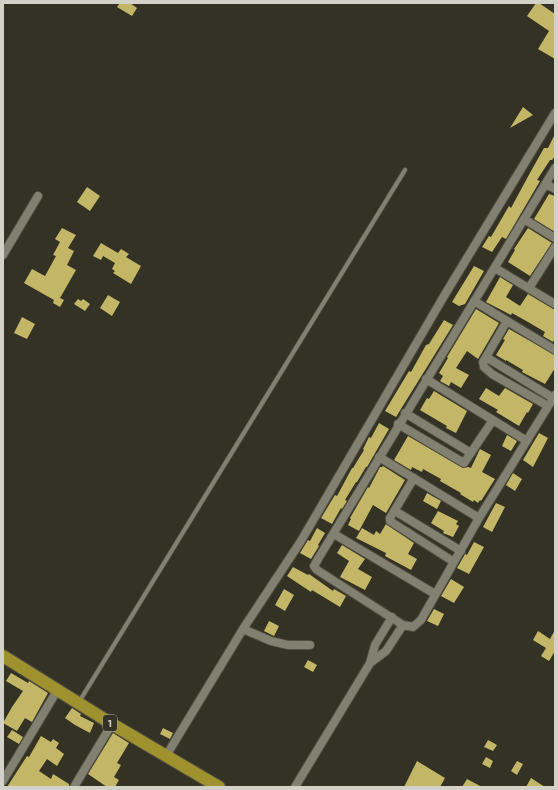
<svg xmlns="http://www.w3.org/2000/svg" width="558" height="790" font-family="'Exo 2',sans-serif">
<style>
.building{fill:#c3b767}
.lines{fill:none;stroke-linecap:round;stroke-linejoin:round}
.lane-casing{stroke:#4f4e42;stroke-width:5.5}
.street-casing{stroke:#4f4e42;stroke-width:10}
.highway-casing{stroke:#4f4e42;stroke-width:14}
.lane{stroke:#828070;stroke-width:4}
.street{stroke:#828070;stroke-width:8}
.highway{stroke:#9f912e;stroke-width:12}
.labels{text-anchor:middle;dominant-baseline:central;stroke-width:4;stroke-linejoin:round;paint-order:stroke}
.shield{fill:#343224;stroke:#a3a298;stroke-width:1}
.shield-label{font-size:10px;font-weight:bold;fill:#d3d2c9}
</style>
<rect width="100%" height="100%" fill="#343224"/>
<path class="building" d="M120,3h10l7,5 -5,8 -15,-9z
M536,3h3l16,11v45l-17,-10 11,-18 -22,-15z
M523,107l10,8 -23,13z
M555,134v22l-3,4h-2l-13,20 3,1 -34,58 -4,-2 -10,15 -10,-5 7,-11 2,1 18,-31 2,2 20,-37 13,-23h4z
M87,187l13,9 -10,15 -13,-9z
M549,194l6,2v36l-21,-13z
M62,228l14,7 -8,13 6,3 -7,14 9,5 -16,28 4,2 -4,7 -7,-4 1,-3 -30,-17 8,-14 13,7 11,-20 -3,-1 7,-13 -5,-3z
M528,228l24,15 -22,33 -22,-14 7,-12 -1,-1z
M101,243l17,10 3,-4 8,5 -3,3 15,9 -10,18 -18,-11 2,-2 -3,-2 3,-6 -12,-7 -2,4 -8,-4z
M474,266l10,5 -19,33 -6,2 -7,-4z
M500,277l13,8 -7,12 14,9 8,-12 27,16v28l-2,4 -10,-6 2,-4 -17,-10 -16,-9 -1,2 -25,-13z
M108,295l12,7 -8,14 -12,-8z
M78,299l3,2 2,-2 7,5 -5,7 -11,-7z
M476,309l23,14 -21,36 -11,-8 -11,17 13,7 -8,13 -10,-6 -2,4 -9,-5 3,-5 -4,-3 9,-15 -1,-1z
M22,317l13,7 -8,15 -13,-6z
M444,320l9,5 -57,92 -11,-6 24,-40 2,1 15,-27 3,-1z
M509,329l46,26v13l-10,16 -23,-12 1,-2 -17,-10v1l-10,-6 9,-15 -2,-1z
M486,388l13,8 6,-8 28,16 -5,9 -1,-1 -8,14 -23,-14 2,-2 -19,-11z
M434,391l33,20 -11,22 -10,-5 1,-2 -27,-16 7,-12 2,1z
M379,423l10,6 -22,38h-1l-9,15h-1l-11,18 2,1 -5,8 -1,-1 -9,16 -11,-6 14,-23 2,1 15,-28h1l11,-18 -1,-1 6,-12 2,1z
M539,433l9,5 -15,29 -10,-7z
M507,435l10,6 -6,10 -9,-5z
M408,436l55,32 5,-1 3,1 9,-19 11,6 -9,17 13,7 -14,22 -1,-1 -2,3 -4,-3 -1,2 -13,-8 1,-1 -21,-12 1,-2 -18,-10 -1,3 -10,-5 -1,3 -17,-10z
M383,466l22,14 -19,33 -13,-8 -14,26 -11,-6 3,-6 -1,-1 18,-31 1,1 11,-21h2z
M513,473l9,6 -7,12 -9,-6z
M427,493l14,8 -4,8 -14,-8z
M496,503l9,4 -13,25 -9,-5z
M438,511l20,10 -2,3 3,2 -6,11 -10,-4 1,-2 -13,-8z
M386,524l28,19 -6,11 9,5 -6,11 -26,-14 1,-3 -30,-15 6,-10 12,7 2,-4 4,3z
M317,528l8,5 -7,12 1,1 -8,13 -11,-6 8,-13 2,1z
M474,542l10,5 -15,27 -12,-6 7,-12 1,-2 2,1z
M342,545l23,14 -7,10 14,8 -7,13 -25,-13 9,-16 -12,-8z
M293,567l15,8 1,-1 24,17 1,-2 12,7 -6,11 -28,-17 -1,2 -24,-16z
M451,579l13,8 -10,16 -13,-7z
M284,589l10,6 -9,16 -10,-6z
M434,609l10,5 -6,12 -11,-5z
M269,621l10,5 -5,10 -10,-5z
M555,630v21l-6,10 -8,-5 5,-8 -13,-8 5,-9 12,8z
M308,660l9,5 -4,7 -9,-5z
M11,673l17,10 1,-2 19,12 -16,29 -7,-4 -8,13 -14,-8 9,-16 11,-16 -17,-10z
M72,708l9,6 -1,2 14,7 -4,10 -15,-8 -10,-7z
M163,728l10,5 -3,6 -10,-5z
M12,730l11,7 -4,7 -12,-7z
M113,733l16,10 -12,20 4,2 -7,12 5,3 -4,7h-8l-19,-13z
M41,736l10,6 2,-3 6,4 -3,5 8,6 -7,12 -10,-7 -8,12 12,8 2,-5 16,10v3h-62l20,-31 2,1z
M488,740l9,5 -4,6 -9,-4z
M486,757l7,4 -3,7 -8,-4z
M417,761l28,17 -5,9h-36z
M517,761l6,3 -6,11 -6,-4z
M531,778l14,9h-19z
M467,779l15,8h-20z"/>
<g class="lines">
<g class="lane-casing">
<path id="lane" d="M79,702l326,-532"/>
</g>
<g class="street-casing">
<path id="street" d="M555,168l-237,391 -4,7 3,4 86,55 10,2 8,-7 58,-102 76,-123
M546,184l9,5
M524,219l31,19
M3,255l35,-59
M495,268l60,36
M529,288l26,-41
M474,301l81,49
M507,321l-21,36 -3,5 1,5 8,7 56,32
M486,357l67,41
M426,379l101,62
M405,413l66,40
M398,424l66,39 29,-43
M379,457l100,61
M414,478l-24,40v3l64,41
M395,511l66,40
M334,534l101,60
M243,629l28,12 17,4h22
M370,663l16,-12 17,-26
M166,756l77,-127 58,-88 143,-245 111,-183
M3,781l55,-92
M74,787l38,-63
M295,787l75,-124 5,-18 17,-28"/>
</g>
<g class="highway-casing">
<path id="highway" d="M3,656l109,68 107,63"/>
</g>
<use href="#lane" class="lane"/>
<use href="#street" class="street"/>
<use href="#highway" class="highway"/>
</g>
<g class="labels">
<rect class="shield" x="103" y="715" width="14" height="16" rx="3"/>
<g class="shield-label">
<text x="110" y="723">1</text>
</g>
</g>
<rect width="558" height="790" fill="none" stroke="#d3d2c9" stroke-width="8"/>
</svg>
